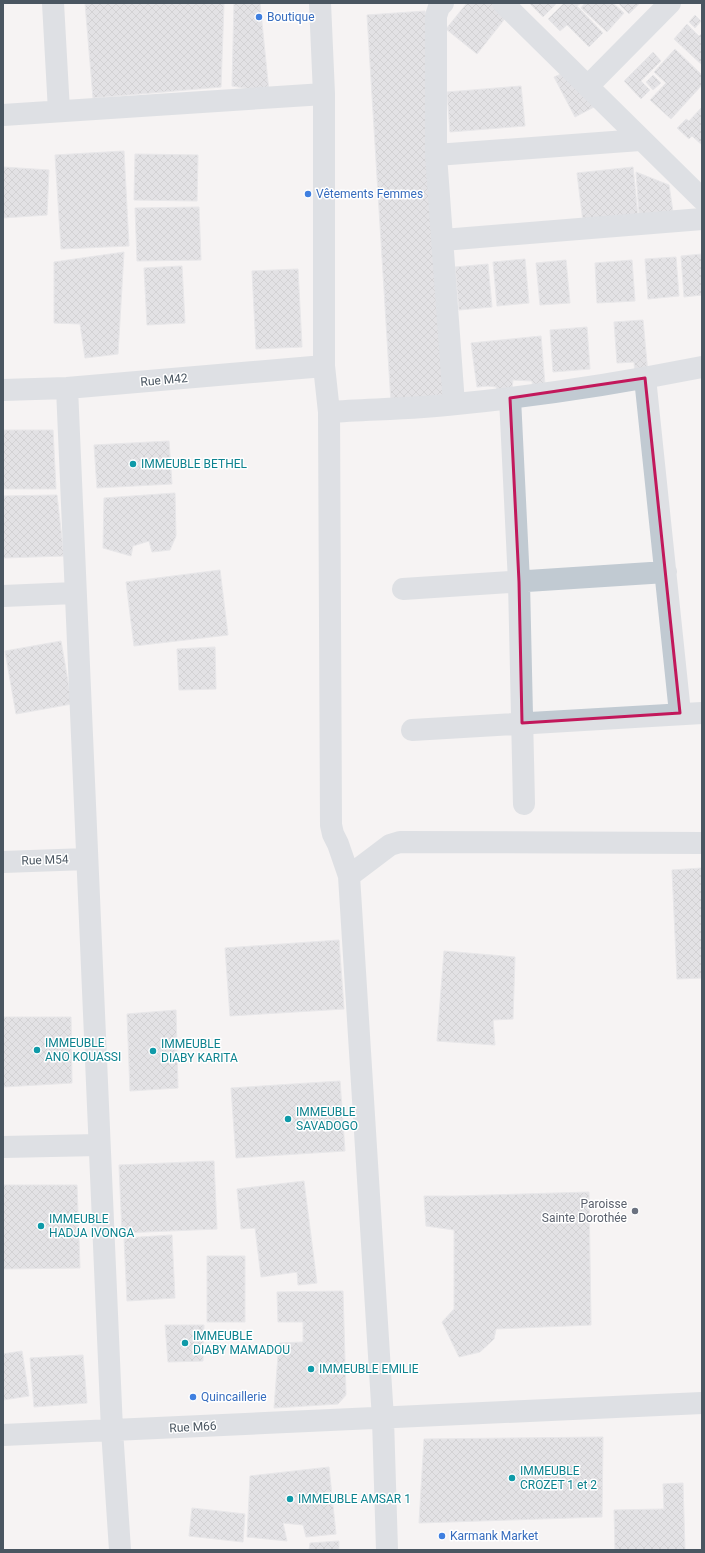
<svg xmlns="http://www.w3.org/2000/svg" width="705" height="1553" font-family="Roboto,sans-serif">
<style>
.building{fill:url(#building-cross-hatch);stroke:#d7d9de}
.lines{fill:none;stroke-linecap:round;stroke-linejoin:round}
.minor{stroke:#c1cad2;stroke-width:22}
.marked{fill:none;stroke:#c2185b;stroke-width:3;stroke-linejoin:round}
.shop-dot{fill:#3f7fe0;stroke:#fff;stroke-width:1.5}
.culture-dot{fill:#0f9aa8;stroke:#fff;stroke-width:1.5}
.worship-dot{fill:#6b7280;stroke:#fff;stroke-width:1.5}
.labels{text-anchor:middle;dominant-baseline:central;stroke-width:3;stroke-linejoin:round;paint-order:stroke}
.shop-label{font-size:12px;fill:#366cbe;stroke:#fff;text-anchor:start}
.street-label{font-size:12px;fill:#4a5661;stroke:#fff}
.culture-label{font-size:12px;fill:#0d838f;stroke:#fff;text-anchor:start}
.worship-label{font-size:12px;fill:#5b616d;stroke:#fff;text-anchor:end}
</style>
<defs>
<pattern id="building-cross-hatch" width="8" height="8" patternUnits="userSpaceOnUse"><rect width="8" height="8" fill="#cdcfd5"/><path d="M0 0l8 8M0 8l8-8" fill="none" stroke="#a8abb0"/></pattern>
</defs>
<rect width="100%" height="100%" fill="#f5f3f3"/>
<path class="building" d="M85,3h139l-3,84 -128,11z
M234,3h26l9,89 -37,-6z
M467,3h24l16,13 -30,38 -31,-25z
M529,3h28l-14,14z
M564,3h17l-4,3 26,27 -14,14 -22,-22 -7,6 -12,-12z
M585,3h28l11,10 -17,19 -26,-24z
M618,3h22l-11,11z
M425,11l24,389 -58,3 -24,-388z
M695,15l6,6 -6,7 -6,-6z
M687,24l12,12 3,-3v32l-28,-26z
M675,49l27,26v10l-31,34 -21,-19 16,-17 -12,-11z
M653,52l8,9 -20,20 9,9 -9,9 -17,-18z
M566,72l30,34 -21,11 -21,-40z
M653,75l8,8 -8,7 -7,-8z
M521,86l4,40 -75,6 -3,-40z
M702,107v38l-10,-9 -3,3 -12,-11 9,-9 3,2z
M124,151l5,95 -68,3 -6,-94z
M135,154l63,1 -1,46 -63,-1z
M3,167l46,3 -2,45 -44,3z
M633,167l5,49 -55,6 -6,-49z
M636,172l33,13 4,27 -34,2z
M199,207l2,53 -64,1 -2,-53z
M124,252l-6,102 -33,4 -5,-34 -26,-1v-61z
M702,254v41l-18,2 -3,-41z
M676,257l3,39 -31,3 -3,-40z
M525,259l4,44 -32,3 -4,-44z
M566,260l4,43 -30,2 -4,-42z
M632,260l3,41 -38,2 -2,-40z
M488,264l4,43 -33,3 -4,-43z
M182,266l3,57 -38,2 -3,-57z
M298,269l4,78 -46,2 -4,-78z
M643,320l5,54 -13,1 -1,-13 -17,1 -3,-41z
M587,327l3,42 -37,3 -3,-42z
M541,336l4,49 -12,5 -1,-9 -19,-1 -2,17 -11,2 -4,-12 -8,-1 -11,1 -6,-44z
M3,430h50l3,59h-53z
M169,441l3,43 -75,4 -3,-43z
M175,493l1,43 -6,14 -18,2 -3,-11 -16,5 -2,10 -28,-8 1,-50z
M57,495l7,61 -61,2v-62z
M220,570l8,65 -94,11 -8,-64z
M61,641l11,63 -56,10 -11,-63z
M215,647l1,42 -37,1 -2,-41z
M702,868v110l-25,1 -5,-109z
M339,940l5,69 -114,7 -5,-68z
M444,951l71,6 -2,62 -20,1 2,25 -58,-4z
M176,1010l2,78 -48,3 -3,-77z
M3,1017h68l1,66 -69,4z
M340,1081l5,70 -109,7 -5,-70z
M214,1161l3,68 -95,4 -3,-68z
M304,1181l13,102 -19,2 -1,-13 -36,5 -6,-49 -14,1 -4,-40z
M3,1185h74l3,83 -77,1z
M589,1192l2,133 -95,4 -2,10 -14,13 -21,5 -17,-35 12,-13v-79l-28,-4 -2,-30h32z
M172,1235l3,63 -48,3 -3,-63z
M207,1256h38v66h-38z
M343,1291l3,104 -8,9 -64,4 5,-65 24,-1v-20h-25l-1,-30z
M165,1325h39l-1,36 -35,1z
M22,1351l7,45 -26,4v-46z
M83,1355l4,48 -53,4 -4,-49z
M603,1437l-1,80 -183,6 5,-84z
M329,1467l7,67 -30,3 -3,-12 -20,-2 4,18 -40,-4 3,-61z
M683,1483l2,67h-70l-1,-40 50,-1 -1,-25z
M192,1508l53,6 -2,28 -54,-6z
M339,1541v9h-30l1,-7z"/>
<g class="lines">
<path class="minor" d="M53,3l6,108
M320,3l4,91v272l5,46 2,413 2,9 5,10 11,32 34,543 4,131
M443,3l-4,4 -3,9v139l18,249
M503,3l199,196
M588,86l82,-83
M3,115l321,-21
M436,155l204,-15
M443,240l259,-21
M645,378l35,335
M67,388l45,1042 8,120
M3,390l64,-2 257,-22
M510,398l9,184 5,222
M329,412c42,-3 85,-3 127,-8 82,-8 165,-21 246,-37
M403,589l263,-17
M3,596l72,-3
M412,730l290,-17
M3,862l84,-3
M349,876l41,-31 10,-3 302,1
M3,1147l96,-2
M3,1435l699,-32"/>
</g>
<path d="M0 0H705V1553H0ZM645,378l35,335 -158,10 -3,-141 -9,-184z" fill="#f5f3f3" fill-opacity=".55" fill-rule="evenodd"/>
<path class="marked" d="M645,378l35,335 -158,10 -3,-141 -9,-184z"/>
<g class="shop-dot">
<circle cx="259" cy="17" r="4"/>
<circle cx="308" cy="194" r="4"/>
<circle cx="193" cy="1397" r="4"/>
<circle cx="442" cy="1536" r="4"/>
</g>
<g class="culture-dot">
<circle cx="133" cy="464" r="4"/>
<circle cx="37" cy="1050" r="4"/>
<circle cx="153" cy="1051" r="4"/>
<circle cx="288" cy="1119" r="4"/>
<circle cx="41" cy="1226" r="4"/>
<circle cx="185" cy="1343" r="4"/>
<circle cx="311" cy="1369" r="4"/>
<circle cx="512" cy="1478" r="4"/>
<circle cx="290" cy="1499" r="4"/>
</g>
<circle class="worship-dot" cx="635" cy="1211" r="4"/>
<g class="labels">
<g class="shop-label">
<text x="267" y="17">Boutique</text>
<text x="316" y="194">Vêtements Femmes</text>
<text x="201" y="1397">Quincaillerie</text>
<text x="450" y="1536">Karmank Market</text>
</g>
<g class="street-label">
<text transform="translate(164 380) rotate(-5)">Rue M42</text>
<text transform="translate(45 860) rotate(-2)">Rue M54</text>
<text transform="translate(193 1427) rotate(-3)">Rue M66</text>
</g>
<g class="culture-label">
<text x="141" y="464">IMMEUBLE BETHEL</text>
<text x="45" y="1043">IMMEUBLE<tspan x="45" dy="14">ANO KOUASSI</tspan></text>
<text x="161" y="1044">IMMEUBLE<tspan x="161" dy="14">DIABY KARITA</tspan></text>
<text x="296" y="1112">IMMEUBLE<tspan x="296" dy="14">SAVADOGO</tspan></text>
<text x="49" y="1219">IMMEUBLE<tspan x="49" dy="14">HADJA IVONGA</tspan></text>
<text x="193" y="1336">IMMEUBLE<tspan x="193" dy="14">DIABY MAMADOU</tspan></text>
<text x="319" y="1369">IMMEUBLE EMILIE</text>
<text x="520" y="1471">IMMEUBLE<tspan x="520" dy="14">CROZET 1 et 2</tspan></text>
<text x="298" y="1499">IMMEUBLE AMSAR 1</text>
</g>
<g class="worship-label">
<text x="627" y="1204">Paroisse<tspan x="627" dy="14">Sainte Dorothée</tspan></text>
</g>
</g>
<rect width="705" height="1553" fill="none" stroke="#4a5661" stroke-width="8"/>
</svg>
